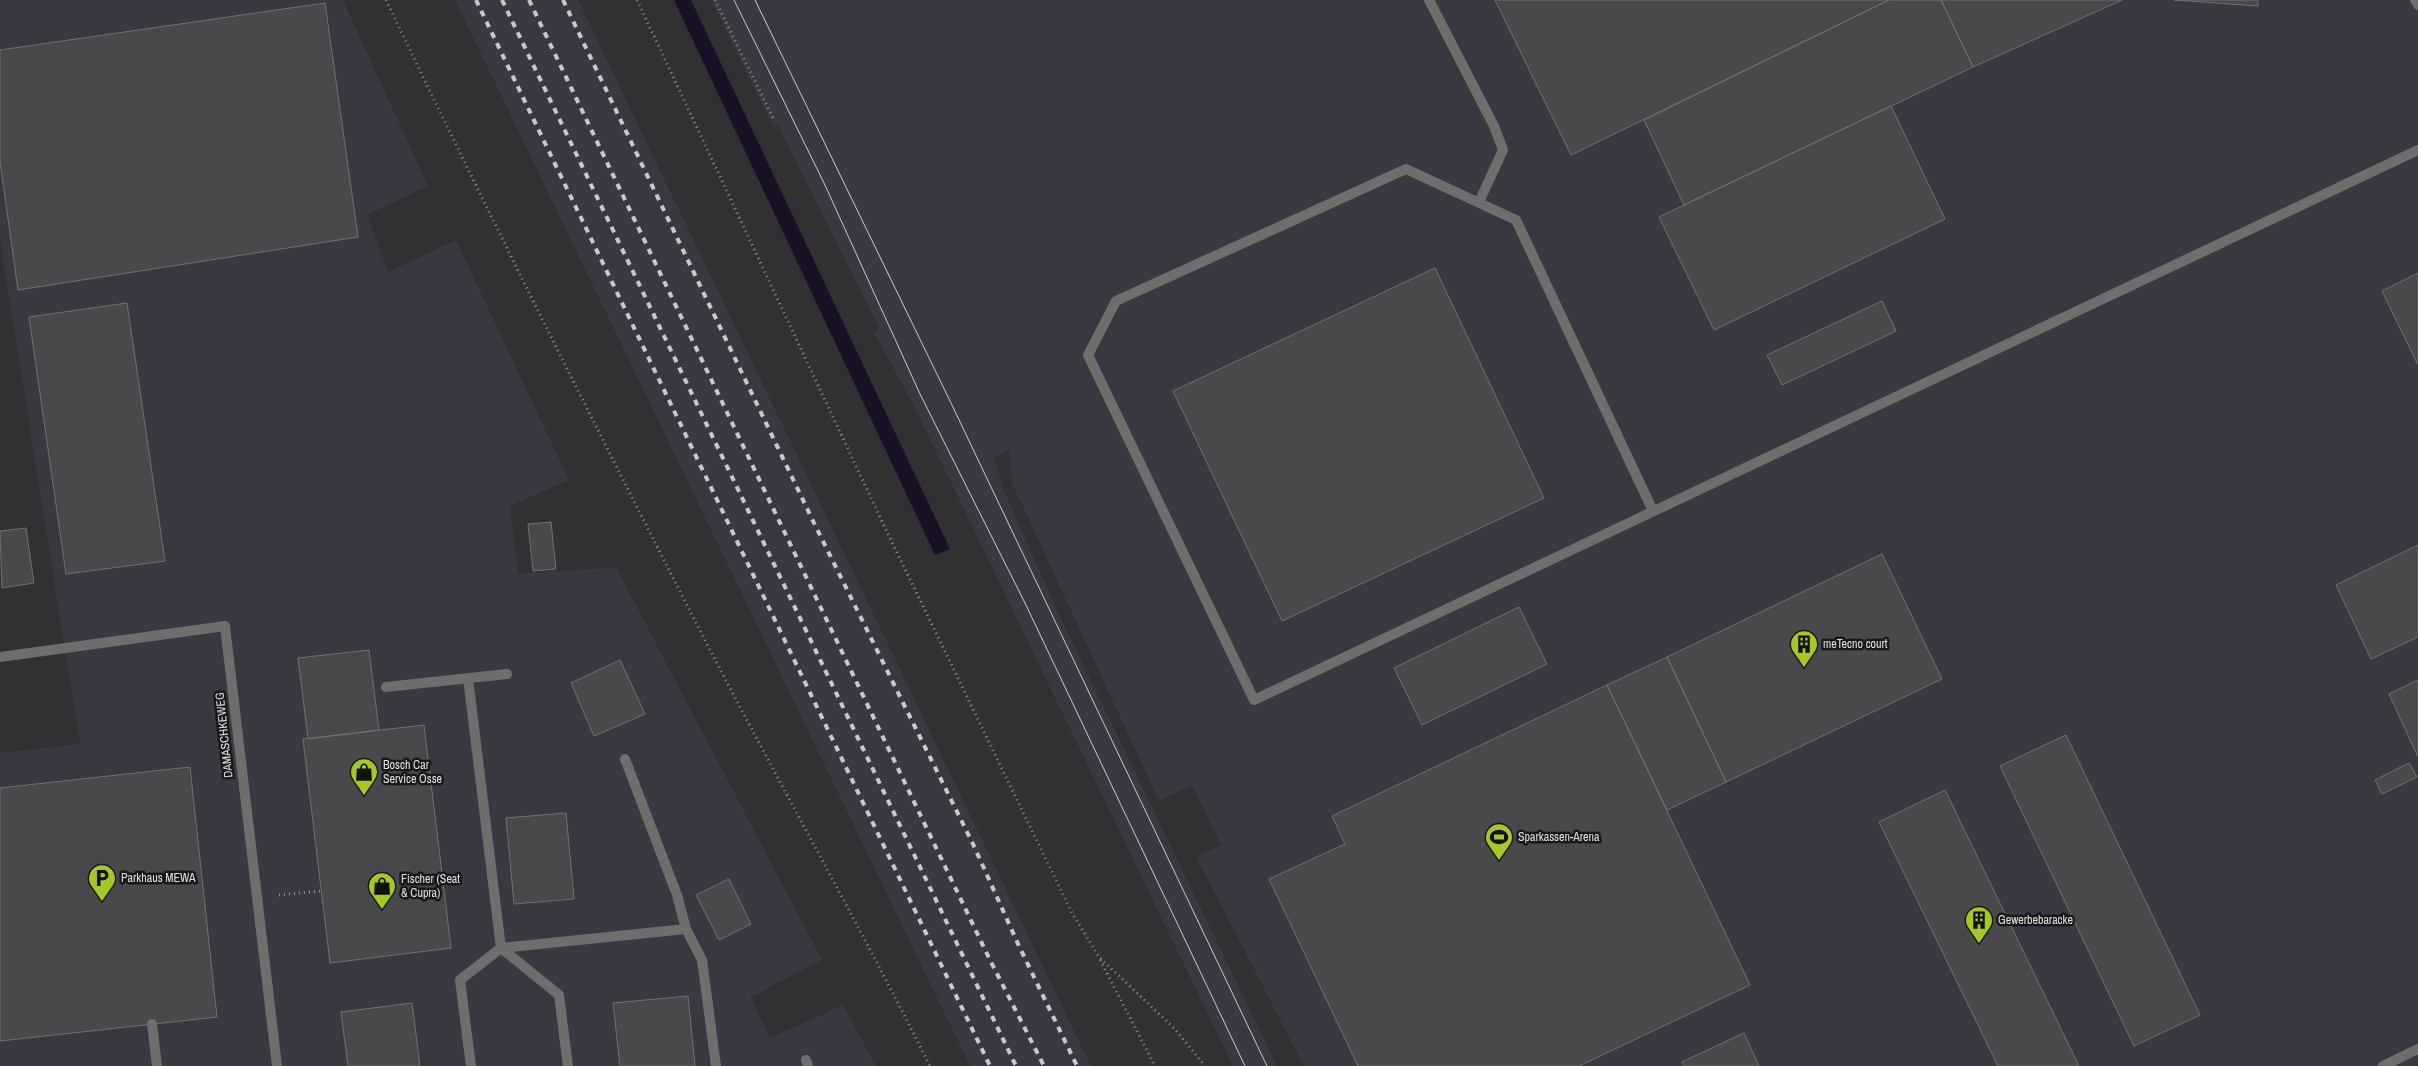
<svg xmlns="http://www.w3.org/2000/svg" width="2418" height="1066" font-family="'Archivo Narrow',sans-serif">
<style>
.built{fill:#3b3841}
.water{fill:#191026}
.building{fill:#49484b;stroke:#717073}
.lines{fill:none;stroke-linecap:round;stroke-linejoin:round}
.path{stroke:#919092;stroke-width:3;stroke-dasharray:1 4;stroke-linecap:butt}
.lane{stroke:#6e6e6f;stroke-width:10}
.street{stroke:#6e6e6f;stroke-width:10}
.tram{stroke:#c9c8ca;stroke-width:1}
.rail{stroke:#c9c8ca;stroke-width:4;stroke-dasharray:6 6;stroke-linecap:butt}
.labels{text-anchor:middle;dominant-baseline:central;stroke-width:5;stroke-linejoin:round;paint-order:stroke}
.poi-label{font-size:12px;fill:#e0dfe1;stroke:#19181a;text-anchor:start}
.street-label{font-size:12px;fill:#e0dfe1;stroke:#19181a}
</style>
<rect width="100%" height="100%" fill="#313033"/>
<path class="built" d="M0,0h343l85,186 -61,29 21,57 68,-32 113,240 -59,26 8,68 98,-7 206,393 -71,37 19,41 73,-33 33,61h-876v-313l80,-9 -80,-504z
M455,0h123l513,1066h-121z
M711,0h1707v1066h-1114l-108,-209 25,-12 -29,-60 -33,16 -147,-318 -3,-33 -15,7 9,31 54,122 220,456h-44l-321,-664 -38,-69 5,-5 -101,-203 -5,2z"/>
<path class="water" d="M674,0h17l259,549 -15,6z"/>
<path class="building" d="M1495,0h394l-318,155z
M1889,0h52l32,67 -289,138 -40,-85z
M1941,0h181l-149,67z
M2174,0h84v6z
M325,3l33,234 -340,53 -18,-128v-112z
M1891,106l54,113 -231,111 -55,-113z
M1435,268l109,230 -262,123 -109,-230z
M2418,273v92l-36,-74z
M1882,301l14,30 -114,54 -15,-30z
M127,303l38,258 -99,13 -37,-257z
M551,522l5,47 -23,2 -5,-47z
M26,528l8,55 -32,5 -2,-57z
M2418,545v92l-47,22 -35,-74z
M1882,554l60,125 -216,103 -59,-125z
M1519,607l28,57 -125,61 -28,-57z
M369,650l10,80 -71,9 -10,-81z
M1667,657l59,125 -59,28 -60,-125z
M620,660l25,54 -51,22 -23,-53z
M2418,680v77l-29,-63z
M1607,685l143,300 -171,81h-221l-89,-187 76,-35 -13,-28z
M424,725l27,223 -121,15 -27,-224z
M2066,735l134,280 -66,31 -134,-280z
M2409,763l8,14 -35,17 -7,-14z
M190,767l27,250 -217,24v-253z
M1945,790l134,276h-81l-119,-244z
M566,813l8,86 -60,5 -8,-86z
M729,879l22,45 -32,16 -23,-45z
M688,996l7,70h-75l-7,-63z
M412,1003l8,63h-72l-7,-54z
M1744,1033l15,33h-75l-2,-4z"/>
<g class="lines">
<path class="path" d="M386,0c104,217 212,432 322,646 73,141 151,278 222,420
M637,0l250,532 185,381 27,44 75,71 31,38
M715,0l58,118
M279,895l42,-4
M1100,960l55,106"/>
<path class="lane" d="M1429,0l65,126 9,24 -24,52
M2415,0l3,5
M1653,511l-137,-291 -110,-51 -290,132 -28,54 166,345 1164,-550
M468,678l33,270 -41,32 11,86
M386,687l121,-13
M686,929l16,31 14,106
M501,948l185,-19 -9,-34 -52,-136
M501,948l58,47 9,71
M152,1024l5,42
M806,1060l2,6"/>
<path class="street" d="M0,657l225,-31 52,440
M2383,1066l35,-17"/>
<path class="tram" d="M734,0l90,183 96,211 105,209 220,463
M755,0l196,403 316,663"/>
<path class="rail" d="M476,0l514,1066
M502,0l514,1066
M529,0l460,958 55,108
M563,0l251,523 159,321 46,102 58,120"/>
</g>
<defs>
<g id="building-pin" transform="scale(1.4375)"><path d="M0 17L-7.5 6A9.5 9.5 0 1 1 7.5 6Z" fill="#a4c825" stroke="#19181a"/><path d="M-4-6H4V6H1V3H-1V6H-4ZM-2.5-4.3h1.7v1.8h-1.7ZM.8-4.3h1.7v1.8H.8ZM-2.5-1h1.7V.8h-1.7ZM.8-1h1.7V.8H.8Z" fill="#111"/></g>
<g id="shop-pin" transform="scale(1.4375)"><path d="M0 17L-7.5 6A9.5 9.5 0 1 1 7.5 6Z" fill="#a4c825" stroke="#19181a"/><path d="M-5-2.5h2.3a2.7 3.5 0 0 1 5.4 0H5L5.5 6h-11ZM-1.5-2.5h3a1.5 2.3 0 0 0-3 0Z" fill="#111"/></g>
<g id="stadium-pin" transform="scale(1.4375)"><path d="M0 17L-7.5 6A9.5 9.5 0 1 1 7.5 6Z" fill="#a4c825" stroke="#19181a"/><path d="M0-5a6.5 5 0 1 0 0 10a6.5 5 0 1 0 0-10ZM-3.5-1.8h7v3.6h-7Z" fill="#111"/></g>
<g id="parking-pin" transform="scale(1.4375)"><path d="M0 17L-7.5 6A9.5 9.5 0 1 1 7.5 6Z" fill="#a4c825" stroke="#19181a"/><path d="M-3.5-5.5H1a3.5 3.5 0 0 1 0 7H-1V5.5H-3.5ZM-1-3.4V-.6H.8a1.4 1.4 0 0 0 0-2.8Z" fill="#111"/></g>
</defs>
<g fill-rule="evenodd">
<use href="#building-pin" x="1804" y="644"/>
<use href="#shop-pin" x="364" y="772"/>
<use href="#stadium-pin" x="1499" y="837"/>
<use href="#parking-pin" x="102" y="878"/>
<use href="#shop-pin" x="382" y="886"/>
<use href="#building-pin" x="1979" y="920"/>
</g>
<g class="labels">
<g class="poi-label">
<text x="1823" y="644">meTecno court</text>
<text x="383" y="765">Bosch Car<tspan x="383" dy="14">Service Osse</tspan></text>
<text x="1518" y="837">Sparkassen-Arena</text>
<text x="121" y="878">Parkhaus MEWA</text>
<text x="401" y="879">Fischer (Seat<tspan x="401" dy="14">&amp; Cupra)</tspan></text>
<text x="1998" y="920">Gewerbebaracke</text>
</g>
<g class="street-label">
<text transform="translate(224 735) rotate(-96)">DAMASCHKEWEG</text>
</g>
</g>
</svg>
